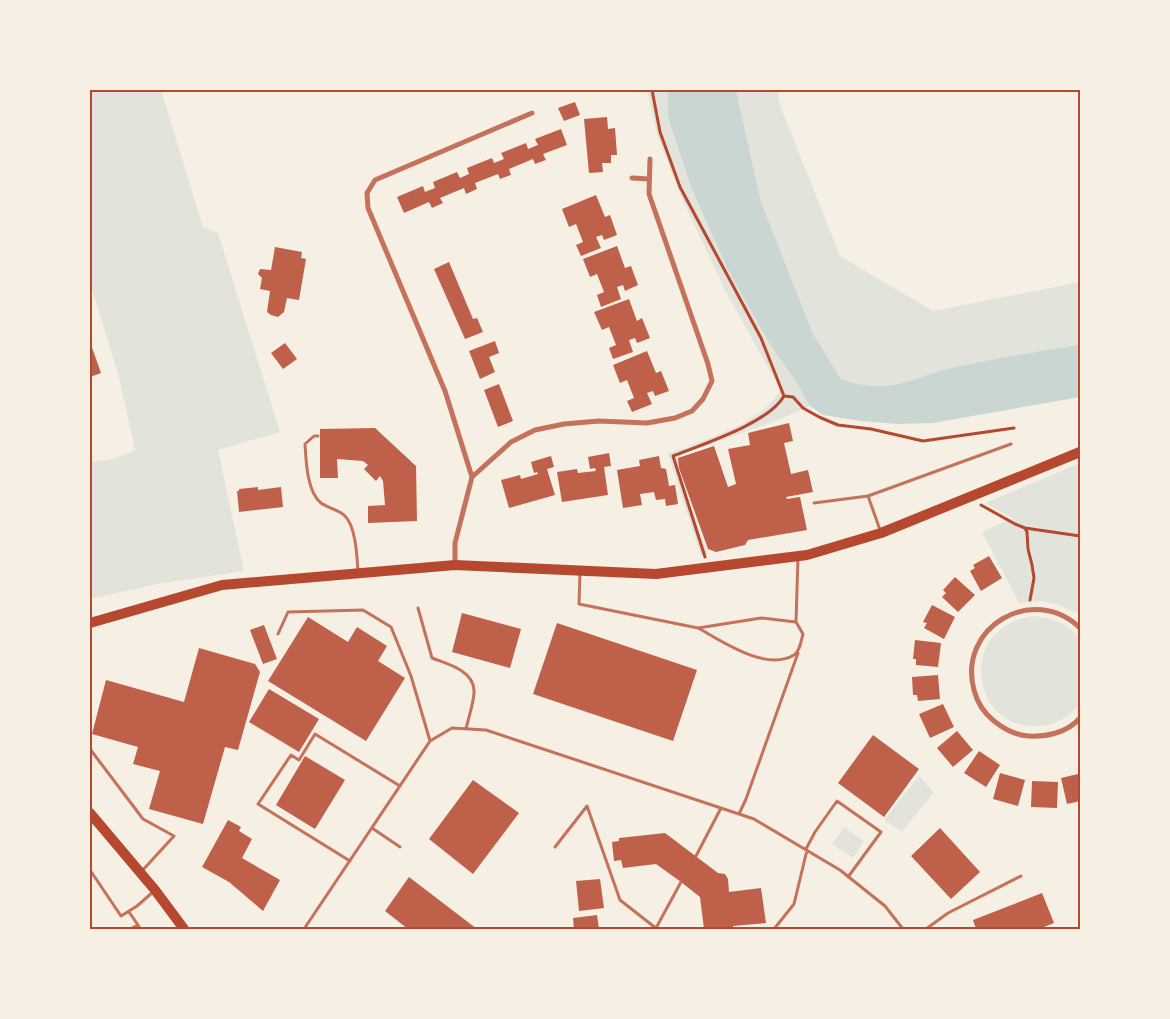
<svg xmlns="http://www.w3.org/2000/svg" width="1170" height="1019" font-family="Signika,sans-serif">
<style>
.green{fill:#e2e4dc}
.water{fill:#c9d6d2}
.building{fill:#bf614a}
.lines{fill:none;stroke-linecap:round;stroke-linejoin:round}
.path{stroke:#b5482f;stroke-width:3}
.service{stroke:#c5725c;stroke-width:3}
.minor{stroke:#c5725c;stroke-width:5}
.secondary{stroke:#b5482f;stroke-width:10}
.neatline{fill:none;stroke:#b5482f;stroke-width:2}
</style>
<rect width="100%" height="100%" fill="#f6efe4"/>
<path class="green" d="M90,90h71l42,137 15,6 62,199 -62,18 26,121 -87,13 -67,15v-137l23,-3 22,-9 -17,-77 -28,-90z
M647,90h21v27l127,263 15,26 -32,14 -98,35 -2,13 30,86 -7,2 -33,-102c33,-13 97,-31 112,-65l-54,-97 -43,-91 -25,-63z
M736,90h42l1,12 61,154 93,55 147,-29v63l-122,22 -51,15 -31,5 -17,-2 -18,-6 -28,-45 -52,-132z
M1078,464h2v151l-21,-10 -17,-4 -23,2 -37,-71 30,-14 -27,-15z
M1035,616c18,2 34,8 45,23v64c-9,13 -23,21 -39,23 -71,7 -86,-101 -6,-110z
M919,776l15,16 -32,40 -18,-12z
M844,827l20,14 -11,17 -21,-14z"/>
<path class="water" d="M668,90h68l25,112 52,132 28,45c48,18 74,-3 119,-13 39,-8 80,-15 120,-21v52l-147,26 -35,1 -37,-3 -38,-6 -13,-9 -15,-26 -24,-34 -43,-76 -36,-81 -24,-72z"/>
<path class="building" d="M575,102l5,13 -16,6 -6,-13z
M607,117l1,12 7,-1 2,27h-6v8h-9l1,9 -14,1 -5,-54z
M561,129l6,16 -24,9 3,6 -11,4 -2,-5 -24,10 2,6 -11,4 -2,-5 -23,9 2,6 -11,5 -2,-6 -24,10 3,5 -11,5 -3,-6 -25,11 -7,-16 26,-11 2,6 10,-4 -2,-6 24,-10 3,6 9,-4 -2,-6 25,-10 2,5 10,-4 -3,-6 25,-10 2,6 10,-4 -3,-6z
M596,195l9,22 5,-2 7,20 -13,5 -2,-5 -6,2 5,11 -20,8 -5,-11 7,-3 -7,-18 -7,3 -7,-18z
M617,246l8,22 6,-2 7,19 -13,6 -2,-6 -6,2 4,12 -20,8 -4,-12 7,-3 -7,-18 -7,3 -7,-18z
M275,247l27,5 -1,6 5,1 -7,41 -12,-2 -3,14 -6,5 -7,-2 -4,-3 3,-21 -10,-2 2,-11 -4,-4 2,-5 11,1z
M449,262l24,57 4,-1 6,14 -18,7 -31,-70z
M629,299l8,22 5,-3 8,20 -13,5 -2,-5 -6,2 4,12 -20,7 -4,-11 7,-3 -7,-18 -7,3 -8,-18z
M495,341l4,12 -10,4 6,15 -15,7 -11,-28z
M90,342l11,31 -11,4z
M285,343l12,16 -14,10 -12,-16z
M647,351l9,22 5,-2 8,20 -14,5 -2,-5 -6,2 5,11 -20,8 -5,-11 7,-3 -7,-18 -7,3 -7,-18z
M499,384l14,37 -15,6 -14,-37z
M789,423l4,18 -9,2 7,31 17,-4 5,22 -27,5 1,2 13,-2 7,33 -59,10 -3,5 -29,7 -8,-3 -29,-81 -1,-10 36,-12 14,41 8,-3 -8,-35 22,-4 -2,-12z
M375,428l41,38 1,55 -49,2v-17l17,-1 -2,-24 -3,-5 -4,5 -12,-12 4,-4 -5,-4 -26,-2 1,19h-18v-49z
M609,453l2,13 -7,1 4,28 -46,7 -5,-30 20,-3 1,4 18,-2 -1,-3 -5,1 -2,-12z
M551,456l3,11 -7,2 8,26 -46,13 -8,-28 19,-5 1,4 17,-5 -1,-2 -3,1 -3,-11z
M659,456l2,12 5,1 3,17 6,-1 3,19 -12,2 -1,-7 -9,1 -2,-8 -14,2 2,11 -19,3 -6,-38 23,-4 -1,-6z
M258,487v3l23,-3 2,20 -44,5 -2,-21h2v-2z
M989,556l13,22 -21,13 -11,-20 5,-3 -2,-3z
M955,577l20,18 -17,17 -16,-15 4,-4 -3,-3z
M932,605l23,12 -11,22 -20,-11 3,-5 -4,-1z
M462,613l59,16 -11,39 -58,-16z
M308,617l40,25 9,-15 30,19 -9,15 27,17 -39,63 -98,-60z
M557,623l140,47 -24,71 -140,-47z
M264,625l13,34 -14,5 -13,-34z
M915,640l26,3 -3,24 -22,-2v-6h-3z
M199,648l56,16 5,8 -22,78 -13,-3 -22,77 -54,-15 11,-38 -27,-7 5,-17 -46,-13 14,-54 78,22z
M938,675l2,24 -22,2 -1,-6h-4l-1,-18z
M269,689l50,30 -20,33 -50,-30z
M943,704l11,23 -24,11 -11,-24z
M957,731l16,19 -20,17 -16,-19z
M873,735l46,34 -35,48 -46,-34z
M979,751l21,14 -14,22 -22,-14z
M305,756l40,24 -30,49 -39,-24z
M1000,773l25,7 -7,26 -25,-7z
M1078,774l2,8v19l-13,3 -6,-26z
M473,780l46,33 -46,61 -44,-35z
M1032,781l26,1 -1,26 -26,-1z
M228,820l13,7 -2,4 13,8 -10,19 38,22 -17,31 -34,-29 -27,-15z
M940,828l40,44 -29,27 -40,-43z
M665,833l53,40 7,1 3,5 1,13 32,-4 5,35 -33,3 1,3h-30l-4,-32 -19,-15 -25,-18 -33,4 -2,-8 -7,1 -2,-19 7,-1v-3z
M409,877l68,52h-69l-23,-18z
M600,879l4,29 -25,3 -3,-30z
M1042,893l12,30 -15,6h-63l-3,-9z
M597,915l2,14h-25l-1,-11z"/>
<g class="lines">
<path class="path" d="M652,90l8,42 20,55 81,151 23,58c-15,27 -81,48 -111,60l32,101
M784,396l9,1 10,11 16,9 19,8 33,4 52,12 91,-13
M981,505l34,19 10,4 55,8
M1025,528l2,4 1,17 4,16 2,13 -4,22"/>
<path class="service" d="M318,436h-4l-9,8c1,17 2,48 16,59 7,5 18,7 24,13 11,11 12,41 13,56
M814,503l54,-7
M880,530l-12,-34 143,-52
M580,572l-1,32 119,24 63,-10 35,4 7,12c-2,7 -3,17 -9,21 -28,17 -72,-14 -96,-27
M418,608l14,50c15,6 41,12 42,32 1,9 -6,29 -8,39
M796,622l2,-65
M278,634l10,-22 75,-2 28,17 20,49 19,65
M90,749l53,70 31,17 -33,36
M739,814l7,-15 52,-146
M372,828l28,19
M555,847l32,-41 33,94 37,29
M806,849l9,-17 22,-31 44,31 -33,45
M696,856l25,-48
M350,861l-92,-57 33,-49 8,5 16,-26 85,52
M90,870l31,46 16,-10 16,-14
M129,912l9,13
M656,928l25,-46
M130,929l8,-4 2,4
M304,929l126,-188 22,-13 34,2 268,89 86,51 45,36 18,23
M774,929l20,-25 13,-54
M926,929l22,-16 73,-37"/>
<path class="minor" d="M632,178l17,1
M472,477l39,-35 24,-12 29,-6 35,-3 48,2 28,-5 17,-7 11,-12 9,-18 -4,-17 -59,-170 1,-35
M455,565v-22l17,-66 -27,-86 -77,-183 -1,-15 8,-13 157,-67
M1080,628c-47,-45 -123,-1 -106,62 3,12 10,23 20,31 10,8 21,14 34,15 18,1 39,-3 52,-18"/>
<path class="secondary" d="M90,623l132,-38 233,-20 201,9 151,-19 74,-22 199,-81
M90,813l65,77 29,39"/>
</g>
<rect width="1170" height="1019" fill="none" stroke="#f6efe4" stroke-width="182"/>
<rect x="91" y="91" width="988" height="837" class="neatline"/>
</svg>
